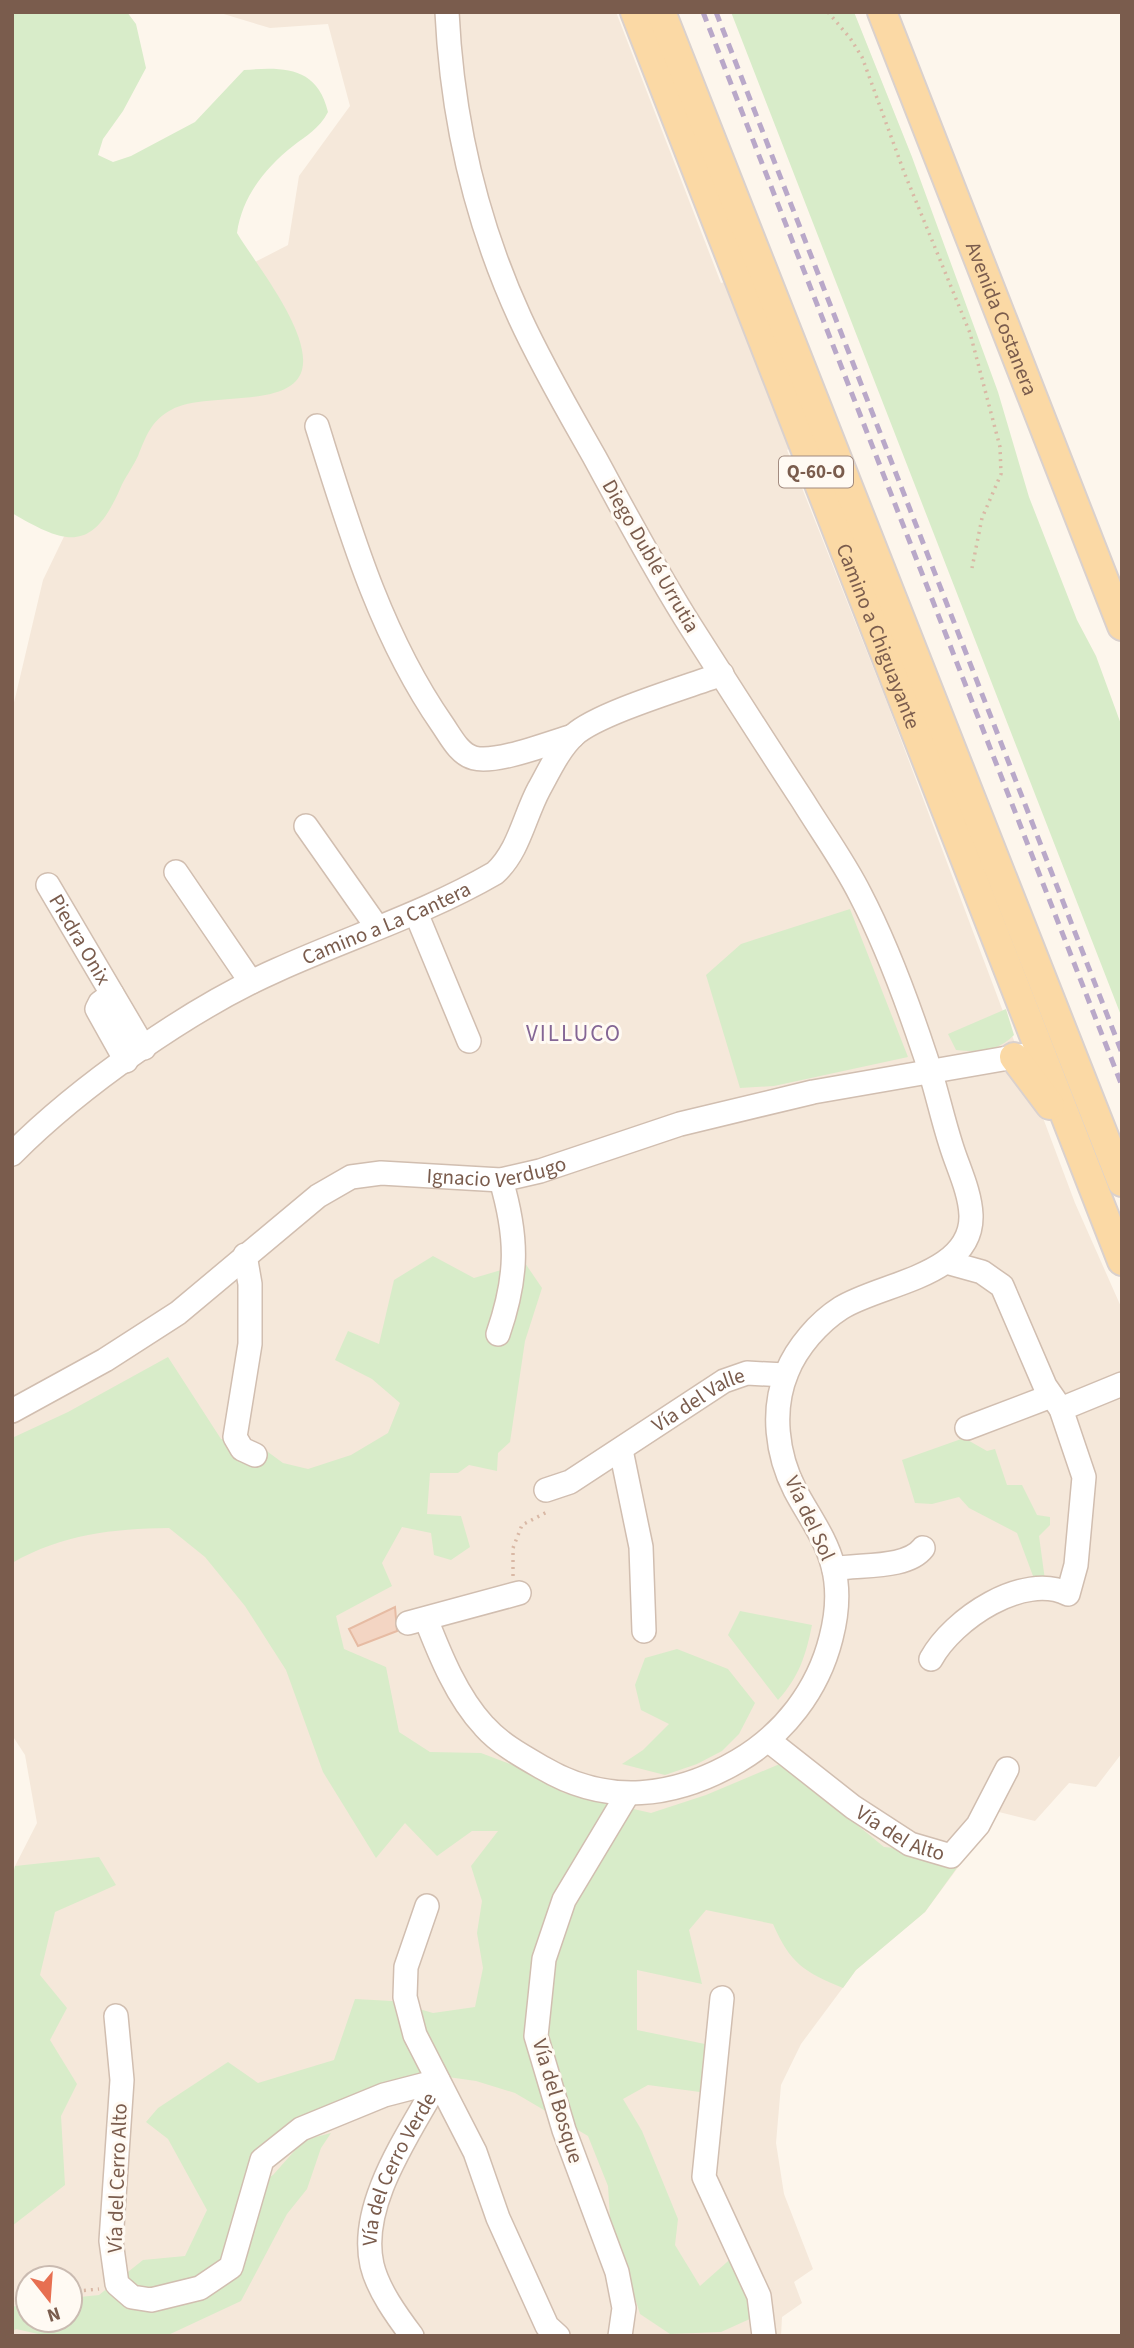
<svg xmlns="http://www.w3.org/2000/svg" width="1134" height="2348" font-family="'Source Sans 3',sans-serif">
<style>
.residential{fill:#f5e8da;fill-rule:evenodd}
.green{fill:#d8ecc9}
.building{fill:#f3d5c3;stroke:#e6bba3;stroke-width:2}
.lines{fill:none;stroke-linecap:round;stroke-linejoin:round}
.minor-casing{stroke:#d1beb0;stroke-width:26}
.major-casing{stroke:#dad1cd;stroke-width:32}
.path{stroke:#d9b8a5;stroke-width:3.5;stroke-dasharray:2 5;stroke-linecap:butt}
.minor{stroke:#fff;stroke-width:23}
.major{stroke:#fbd9a5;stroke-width:28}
.rail{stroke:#b9a8c9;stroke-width:5;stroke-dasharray:10 7;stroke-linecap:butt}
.labels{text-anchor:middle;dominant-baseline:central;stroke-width:6;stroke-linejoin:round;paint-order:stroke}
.shield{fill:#fffaf3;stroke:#a28b7f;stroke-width:2}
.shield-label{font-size:19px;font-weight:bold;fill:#7a5c4d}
.street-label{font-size:21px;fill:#7a5c4d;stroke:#fffaf3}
.neighbourhood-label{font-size:23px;letter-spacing:2px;fill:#846695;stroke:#fffaf3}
</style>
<rect width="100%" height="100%" fill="#fdf6ec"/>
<path class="residential" d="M217,12h399l105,271 4,-1 72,163 -10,5 99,250 189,503 47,106v444l-26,34 -27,-4 -34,38 -36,-9 -74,100 -69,58 -55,74 -20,41 -5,58 8,51 29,75 -19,13 8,21 -20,14 -1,19h-769v-456l3,-14 22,-43 -12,-68 -13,-20v-1024l31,-131 29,-60 160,-246 56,-29 11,-69 51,-70 -22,-82 -58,4zM28,2278h42v42h-42z"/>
<path class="green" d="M12,12h115l9,12 10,44 -23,43 -20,28 -5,16 15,7 18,-6 64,-34 49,-52c39,-3 73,-4 84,42 -9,17 -21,23 -35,34 -28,22 -51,51 -56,87 18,30 75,100 65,137 -11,40 -98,21 -131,40 -20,11 -25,26 -33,46 -5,11 -13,21 -18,33 -28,64 -54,56 -108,24z
M731,12h123l58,145 86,235 31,105 48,123 19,36 26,71v291z
M850,909l58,148 -134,29 -34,2 -34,-113 35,-31z
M1006,1009l8,26c-16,17 -36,17 -58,15l-8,-16z
M433,1256l41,22 51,-15 17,25 -17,53 -15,101 -12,11 -1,18 -28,-6 -11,8h-28l-3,41 34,2 9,31 -19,13 -17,-5 -3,-22 -29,-6 -20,36 10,23 -56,30 8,33 42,18 13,65 31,20 51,1 32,12 51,28 87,20 55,-18 76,-32 102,84 40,4 27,-10 13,17 -39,54 -69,58 -13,18c-39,-16 -53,-25 -70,-64l-67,-14 -17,20 13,54 -65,-14v60l68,14 -5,48 -52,-7 -25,14 19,32 36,88 -3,26 25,41 44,-39 8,71 -31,14 -51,2 -30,-20 -30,-96 -2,-32 -20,-50 -73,-43 -39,-12 -42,-6 -47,6 -27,19 -39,13 -78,80 30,-18 31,-35 27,-7 -10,15 -14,41 -20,25 -46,87 -75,35h-119l-31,-7 -4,3v-25l16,-4v17h42v-22l29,-3 44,-35 42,-4 22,-46 -39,-71 -22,-17 12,-14 70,-46 30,21 76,-23 21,-61 37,2 41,12 42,-6 8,-39 -6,-35 5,-32 -11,-35 27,-35h-26l-35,25 -32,-33 -29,35 -53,-86 -37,-102 -41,-64 -40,-49 -36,-29c-57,1 -106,6 -157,35v-125l56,-26 100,-55 53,82 32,2 30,22 25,6 43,-14 37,-22 12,-30 -28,-24 -37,-19 13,-29 31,13 15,-64z
M964,1438l23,13 8,-2 12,36h15l15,30 13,2v8l-11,11 6,44 -9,4 -19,-51 -48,-25 -10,-11 -27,7 -17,-1 -13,-43z
M740,1611l72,14c-6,30 -13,52 -34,75l-50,-65z
M677,1649l51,20 27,34 -16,31 -17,17 -25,13 -32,11 -43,-11 21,-14 26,-26 -28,-14 -6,-25 10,-27z
M99,1857l17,28 -61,27 -15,63 27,33 -17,32 27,44 -16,32 4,69 -53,41v-346l3,-14z"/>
<path class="building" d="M395,1607l2,24 -39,15 -9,-17z"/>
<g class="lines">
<g class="minor-casing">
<g id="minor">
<path d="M317,426c32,102 63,209 125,298 9,13 17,30 32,34 22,6 75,-15 99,-22"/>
<path d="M306,826l71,101"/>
<path d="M176,872l75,110"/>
<path id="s1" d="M48,885l96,163"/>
<path d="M416,913l53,128"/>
<path d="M112,994l-12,9 -3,6 29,52"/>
<path id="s2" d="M12,1154c68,-68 177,-145 265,-184 73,-33 149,-57 218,-97 24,-22 29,-56 44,-84 10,-18 20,-40 35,-54 24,-22 113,-48 148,-61"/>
<path d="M245,1255l5,29v60l-15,93 7,12 13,6"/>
<path d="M498,1334c20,-58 20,-96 3,-154"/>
<path d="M1061,1409l61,-25"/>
<path id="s3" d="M12,1411l93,-51 73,-47 140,-117 33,-19 30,-4 120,7 39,-9 140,-47 133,-32 218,-38"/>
<path d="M967,1428l84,-32"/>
<path d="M621,1450l20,97 3,84"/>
<path id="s4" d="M546,1490l24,-8 154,-101 23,-8 38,2"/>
<path d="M834,1569c26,-5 73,0 89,-21"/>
<path d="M426,1619c14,36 31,78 58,107 16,18 38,30 59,42 64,38 132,30 195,-7 46,-27 80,-71 93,-123 6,-23 8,-49 2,-72 -7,-28 -25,-51 -38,-76 -18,-35 -24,-80 -8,-118 10,-25 32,-50 54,-64 40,-25 132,-32 130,-93 -1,-24 -13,-47 -20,-70 -10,-31 -16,-62 -27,-93 -18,-54 -38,-108 -64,-158 -16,-32 -38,-62 -57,-93 -38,-58 -75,-116 -112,-174 -35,-55 -65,-112 -96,-169 -26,-46 -53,-92 -75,-140 -44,-96 -68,-201 -73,-306"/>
<path d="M408,1623l111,-30"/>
<path d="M931,1659c22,-40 92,-87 137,-65l8,-29 8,-88 -23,-68 -16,-23 -43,-100 -20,-14 -36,-10"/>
<path id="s5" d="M768,1740l85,67 57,37 41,12 27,-31 29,-56"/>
<path d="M427,1906l-21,61 -1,30 10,38 60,117 23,66 49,108 11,10"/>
<path d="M722,1998l-18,179 55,119 5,40"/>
<path d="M116,2016l6,64 -11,161 6,43 15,13 19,3 49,-12 31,-21 31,-107 39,-31 83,-34 54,-14"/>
<path id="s6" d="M412,2336c-15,-20 -34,-46 -40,-71 -14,-61 38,-132 66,-184"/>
<path d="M620,2336l4,-28 -7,-36 -53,-142 -28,-94 8,-77 20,-59 63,-105"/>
</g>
</g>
<g class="major-casing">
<g id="major">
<path id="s7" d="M635,12l487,1249"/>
<path d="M661,12l461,1170"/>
<path id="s8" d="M882,12l240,614"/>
<path d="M1014,1057l36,48"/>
</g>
</g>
<path class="path" d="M828,12l22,26 12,19 42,115 66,161 30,114 1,27 -19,44 -10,50
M513,1576v-28l9,-23 27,-14
M70,2292l29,-3
M12,2300l16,-2"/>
<use href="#minor" class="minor"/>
<use href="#major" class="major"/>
<path class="rail" d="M703,12l419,1074
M716,12l406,1041"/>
</g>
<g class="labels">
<rect class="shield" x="779" y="456.5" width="74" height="31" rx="5"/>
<g class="shield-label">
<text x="816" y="472">Q-60-O</text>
</g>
<g class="street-label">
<text stroke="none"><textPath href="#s8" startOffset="329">Avenida Costanera</textPath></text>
<text transform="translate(651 556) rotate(60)">Diego Dublé Urrutia</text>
<text stroke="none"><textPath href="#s7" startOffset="670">Camino a Chiguayante</textPath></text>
<text stroke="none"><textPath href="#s2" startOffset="443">Camino a La Cantera</textPath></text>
<text stroke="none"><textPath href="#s1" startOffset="63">Piedra Onix</textPath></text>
<text stroke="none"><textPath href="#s3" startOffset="560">Ignacio Verdugo</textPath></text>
<text stroke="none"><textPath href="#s4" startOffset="178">Vía del Valle</textPath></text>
<text transform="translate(810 1518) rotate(65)">Vía del Sol</text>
<text stroke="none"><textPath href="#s5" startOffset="163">Vía del Alto</textPath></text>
<text transform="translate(558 2101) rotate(73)">Vía del Bosque</text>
<text stroke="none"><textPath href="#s6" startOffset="184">Vía del Cerro Verde</textPath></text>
<text transform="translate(117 2178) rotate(-88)">Vía del Cerro Alto</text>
</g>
<g class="neighbourhood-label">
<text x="574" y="1033">VILLUCO</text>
</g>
</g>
<rect width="1134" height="2348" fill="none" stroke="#7a5c4d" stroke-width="28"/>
<g transform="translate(49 2299) rotate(163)"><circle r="33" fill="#fffaf3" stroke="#cabbb1" stroke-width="2"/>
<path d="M0-5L12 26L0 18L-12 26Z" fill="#e76f51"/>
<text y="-10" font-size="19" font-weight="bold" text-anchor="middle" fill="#7a5c4d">N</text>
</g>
</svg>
